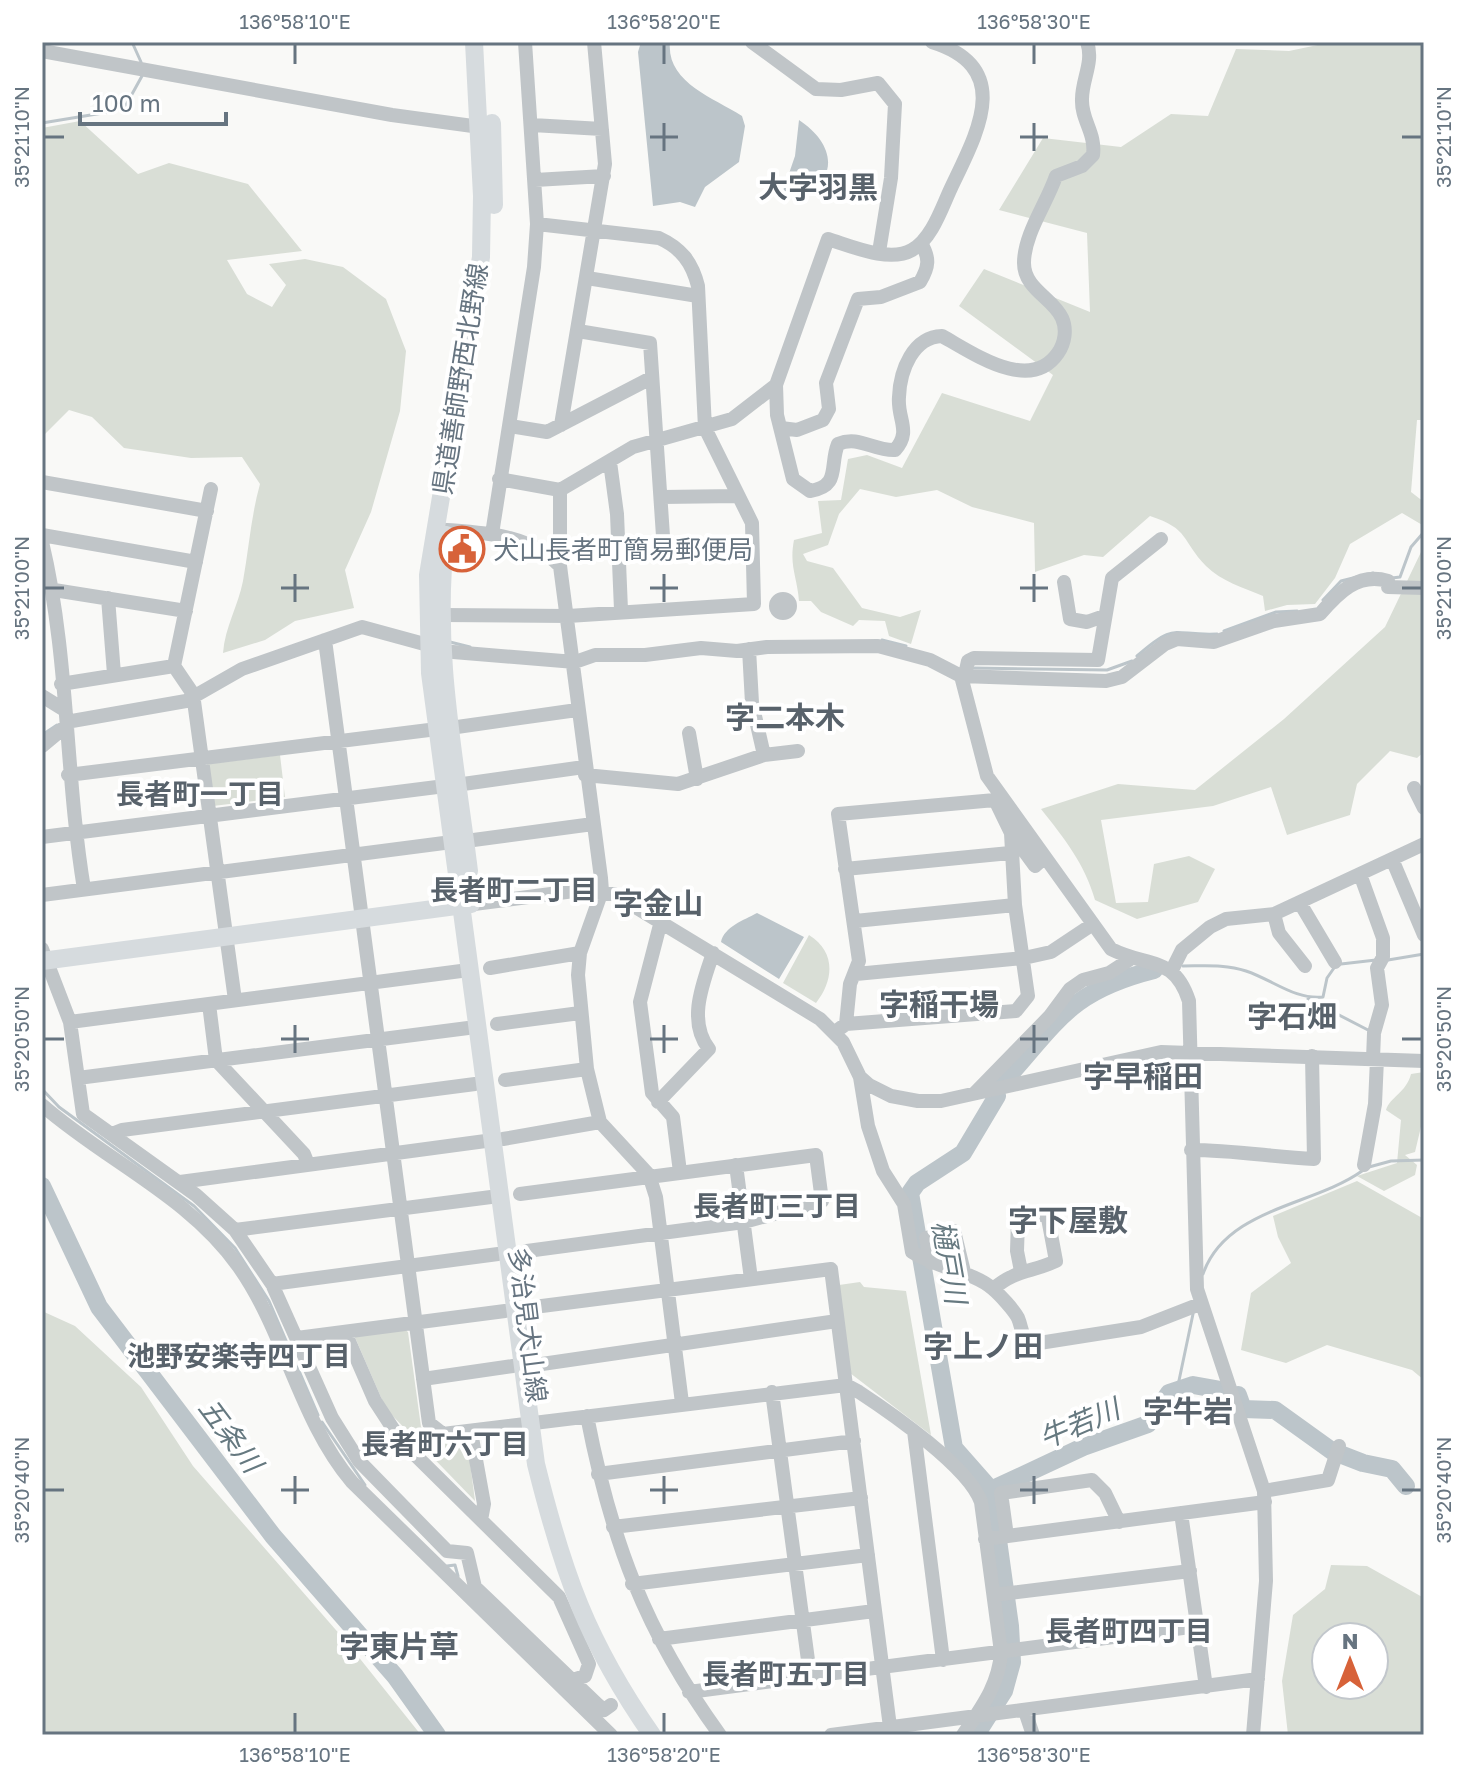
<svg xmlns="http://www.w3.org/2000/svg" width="1466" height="1777" font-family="'Golos Text','Noto Sans JP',sans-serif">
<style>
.green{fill:#d9ded6;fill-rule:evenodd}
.water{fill:#bcc5ca}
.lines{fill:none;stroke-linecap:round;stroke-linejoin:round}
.stream{stroke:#bcc5ca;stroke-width:3}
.river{stroke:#bcc5ca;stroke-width:18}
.minor{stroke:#c0c5c8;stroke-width:14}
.major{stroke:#d6dbde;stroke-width:18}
.ticks{fill:none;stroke:#667480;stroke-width:3}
.labels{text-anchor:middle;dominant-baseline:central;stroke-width:8;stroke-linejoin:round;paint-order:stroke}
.street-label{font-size:26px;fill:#667480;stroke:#fff}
.poi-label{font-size:26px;fill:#667480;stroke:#fff;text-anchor:start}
.neighbourhood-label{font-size:28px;font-weight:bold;fill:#58626b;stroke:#fff}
.water-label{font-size:28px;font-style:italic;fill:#667980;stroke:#fff}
.quarter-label{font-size:30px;font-weight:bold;fill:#58626b;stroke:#fff}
.neatline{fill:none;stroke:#667480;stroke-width:3}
.ticks-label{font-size:20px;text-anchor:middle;fill:#667480}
</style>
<rect width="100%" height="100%" fill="#f9f9f7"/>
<path class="green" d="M1332,42h92v378h-7l-6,72 13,10v24l-22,-13 -52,31 -15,34 -20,26 -28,1 -22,6 -2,-15c-19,-8 -42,-15 -57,-30 -25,-26 -16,-37 -56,-50l-47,41 -19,-2 -49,17 -1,-49 -62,-16 -35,-17 -41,7 -36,-8 -21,25 -11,31 -25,9 4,7 26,7 29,40 38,9 21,-7 -10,34 -22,-8 -4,-15 -26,-1 -6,6 -32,-14 -10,-11h-12c-2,-25 -10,-35 -5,-61l28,-7 -4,-32 23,-1 7,-41 19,-4 35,13 40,-75 88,28 23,-46 -94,-69 25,-37 106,43 -3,-79 -88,-23 44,-72 78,9 50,-33 37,2 28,-67 53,2z
M80,121l58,53 31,-11 79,21 54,67 -75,9 20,34 25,13 14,-22 -17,-21 36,-5 38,8 43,32 20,52 -6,60 -29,101 -26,58 9,38 -59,13 -30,19 -42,13c2,-26 15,-47 20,-72 6,-33 8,-65 17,-97l-18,-27 -51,1 -67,-10 -32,-31 -23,-7 -27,27v-309z
M1422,550l2,202 -7,6 -27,-7 -33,33 -7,31 -63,20 -16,-48 -58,19 -112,14 15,83 32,-1 6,-38 35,-8 26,13 -17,33 -61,17 -42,-19c-10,-36 -31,-62 -54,-91l77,-25 77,6 89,-71 101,-92z
M280,755l5,42 -72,9 -6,-42z
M809,935c27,17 25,45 7,68l-33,-20z
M1424,1072v42l-9,38 -10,3 12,10 -2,10 -31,16 -27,-15 40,-13 4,-43 -15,-10c4,-13 20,-17 25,-36z
M1357,1181l67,38v161l-12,-10 -85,-25 -41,18 -45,-13 10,-57 40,-30 -13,-26 -5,-21z
M860,1282l4,5 42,4 25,144 -81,-62 -11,-88z
M42,1311l33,15 66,61 52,79 156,179 72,90h-379z
M404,1329l4,3 13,95 20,15 26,-3 8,62 -89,-92 -32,-74z
M1331,1565l36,1 57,32v137h-136l-6,-54 11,-66 32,-26zM1326,1637h48v48h-48z"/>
<path class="water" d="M641,42h29c-4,40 42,55 72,74l3,10 -6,36 -34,25 -10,20 -15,-5 -27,4 -15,-154z
M799,120c29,19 43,50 10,74l-26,-3 12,-35z
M757,913l47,24 -25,42 -58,-37c3,-15 23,-22 36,-29z"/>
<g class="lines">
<path class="stream" d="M132,42l9,20
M42,123l73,-12 11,-6 16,-29
M1392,578l8,-1 11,-30 13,-15
M1323,600l18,-19 32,-8
M1224,631l52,-19 21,-1
M882,640l24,6
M450,642l20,5
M1137,656c40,-35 34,-20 80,-22
M973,668l134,2 25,-9
M42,735l15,-10
M1388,960l36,-6
M1341,964l35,-4
M1183,966c21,0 43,-2 63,5 27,9 49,29 77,26l4,-19 7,-10
M1308,999l60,31
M42,1089l17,18 135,99 41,42 34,53 49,114
M1369,1167l22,-6 33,-1
M1203,1274c23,-66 110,-68 159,-103
M1177,1390l16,-76
M322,1422l43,63
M447,1566l8,-1 3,11"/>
<path class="river" d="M1004,1081c54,-60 66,-90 150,-111
M42,1186l57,121 174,229 122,140 42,59
M1238,1395l5,14 32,1 57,41 31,12 29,6 14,17
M991,1490l92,-43 65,-23 21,-31 24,-8 28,5
M976,1735l28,-44 8,-29 -2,-36 -19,-136 -37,-42 -44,-255 7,-10 46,-30 34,-57"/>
<path class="minor" d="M752,42l64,47 25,1 37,-7 17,21 -4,74 -12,74
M932,42c83,26 45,91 19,146 -9,19 -19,51 -39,62 -23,13 -61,-4 -84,-11l-52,146 1,30 16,64 17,12c31,-5 19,-25 28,-47 21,-9 35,7 57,6 17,-19 2,-31 4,-53 1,-27 14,-60 43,-61 31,17 88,58 116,17 7,-10 9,-24 4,-35 -9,-20 -38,-29 -38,-55 0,-29 23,-60 32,-87l26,-10 11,-11c3,-22 -12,-35 -11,-56 0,-20 12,-37 5,-57
M42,51l350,64 88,12
M532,125l70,4
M535,180l69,-4
M587,278l111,18
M578,331l72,12 14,208
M561,425l44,-261 -11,-122
M510,426l37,6 104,-54
M781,428l16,2 26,-10 6,-11 -3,-26 32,-84 23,-2 39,-15c9,-15 10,-24 1,-39
M610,462l7,52 4,96
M499,479l61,11 73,-43 99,-28 44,-34
M42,482l165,29
M211,489l-37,177 19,28 42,306
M560,490v76l41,312 1,13 -22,62 -2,22 9,94 13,53 49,53 7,22 26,206
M662,497l76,-1
M435,529c46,4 91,3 125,37
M492,534l42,-267 3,-43 -12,-182
M42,535l154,27
M42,542c27,113 23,232 42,347
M618,551h133
M1064,582l6,37 17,3 17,-6
M54,590l132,21
M108,598l6,76
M776 606a7 7 0 1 1 14 0a7 7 0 1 1-14 0Z
M443,615l125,1 186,-12 -2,-81 -47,-95 -7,-142c-6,-24 -17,-38 -39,-48l-122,-14
M325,640l104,783 14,11 403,-49 13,7c32,21 110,75 122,110l20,150c-2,33 -20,56 -38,83
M749,649l3,54 12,52
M441,651l134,11 20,-7h50l56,-7 36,3 30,-4 111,-1 52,14 31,16 145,5 16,-4 43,-33 12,-5 37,3 60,-21 46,-7c18,-21 38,-42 68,-33v6l36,1
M965,675l3,-14 6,-3 124,2 14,-82 49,-39
M961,676l26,100 124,173c37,19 63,6 78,52l8,288 67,202 2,90 -13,154
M61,684l113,-18
M42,696l21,13
M450,728l127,-18
M689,733l8,46
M42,746l30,-25 114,-20 56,-32 120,-42 66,18
M68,775l361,-45
M585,775l93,9 86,-29 34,-4
M463,784l121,-17
M1414,788l10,20
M1011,833l24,33 9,-8
M42,837l395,-50
M466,841l127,-17
M1392,859l32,76
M845,869l165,-16
M1360,874l23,64v19l-6,11 5,37 -8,28 -1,26
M42,895l402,-52
M1300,903l35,59
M474,904l100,-13 40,3 206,125 23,23 17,35 9,8 22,11 27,5h23l220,-49 263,9
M1274,914l5,19 26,33
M661,921l-21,81 12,91 21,24 7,55
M855,921l160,-16
M42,949l28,73 13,92 113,81 39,35 37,54 60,134 27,43 88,90 20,2 8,34 122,117 7,6 7,-5
M490,968l90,-15
M1172,970l10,-20 28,-23 16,-8 48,-5 150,-70
M856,974l168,-16 27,-6 42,-28
M209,1004l7,56 88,94 4,10
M70,1022l391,-51
M497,1024l83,-11
M835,1032l11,-8 170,-13 12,-15 -13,-91 -4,-72 -16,-33 -157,14 21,147 -9,23 -4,40
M860,1077l8,49 15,45 21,33 8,48c24,16 63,20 81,37 7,6 21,21 25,29 5,12 2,18 15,26l108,-17 59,-23
M78,1078l390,-50
M505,1080l82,-11
M975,1093l75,-77 20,-27 13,-9 26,-7 20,-13
M658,1102l51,-53c-22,-28 -6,-66 4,-96
M42,1105c64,56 147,91 197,162 47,67 60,152 113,215l259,253
M112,1134l10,-4 353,-46
M503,1139l97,-17
M1191,1150c42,0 82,7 123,9l-2,-103
M736,1165l15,114
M1364,1165l11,-61 2,-45
M180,1182l313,-42
M520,1194l296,-39 6,46 -78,21 -217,29
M235,1230l256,-33
M931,1263l-5,-25 28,-7 11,45
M272,1284l226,-30
M993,1289c24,-20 37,-16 63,-28l-9,-48 -29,7 -1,31 4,20
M534,1307l297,-38 59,458
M345,1332l30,69 26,40 158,156 30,67 -4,12 -12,4
M297,1338l208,-27
M542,1364l295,-43
M423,1379l90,-13
M772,1392l38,283
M587,1416c24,124 58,216 133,319
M914,1431l29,229
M471,1432l13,72 -3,16
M598,1474l256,-33
M1264,1491l64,-11 11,-34
M1181,1513l25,174
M613,1527l248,-29
M1007,1536l-6,-43 91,-13 13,13 14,29
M985,1539l280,-37
M632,1584l236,-29
M994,1595l196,-24
M659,1639l215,-28
M689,1692l509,-66
M1025,1711l8,24
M831,1735l427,-56"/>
<path class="major" d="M474,42l8,154 -1,61 -53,318 2,98 106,791c27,109 51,178 116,271
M492,123l2,82
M446,535c-14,113 9,223 23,336
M42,961l429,-57"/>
</g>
<path class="ticks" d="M295,44v20M664,44v20M1034,44v20M664,123v28M1034,123v28M44,137h20M650,137h28M1020,137h28M1402,137h20M295,574v28M664,574v28M1034,574v28M44,588h20M281,588h28M650,588h28M1020,588h28M1402,588h20M295,1025v28M664,1025v28M1034,1025v28M44,1039h20M281,1039h28M650,1039h28M1020,1039h28M1402,1039h20M295,1476v28M664,1476v28M1034,1476v28M44,1490h20M281,1490h28M650,1490h28M1020,1490h28M1402,1490h20M295,1713v20M664,1713v20M1034,1713v20"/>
<defs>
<g id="civic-ring" transform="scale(2.3)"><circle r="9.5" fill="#fff" stroke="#d76239" stroke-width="1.5"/><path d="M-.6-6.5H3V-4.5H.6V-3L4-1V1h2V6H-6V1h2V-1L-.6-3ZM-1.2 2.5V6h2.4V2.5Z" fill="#d76239"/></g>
</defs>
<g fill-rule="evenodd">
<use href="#civic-ring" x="462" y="549"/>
</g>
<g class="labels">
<g class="street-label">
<text transform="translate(460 379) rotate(-81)">県道善師野西北野線</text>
<text transform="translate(528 1325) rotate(83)">多治見犬山線</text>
</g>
<g class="poi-label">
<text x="493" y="549">犬山長者町簡易郵便局</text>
</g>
<g class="neighbourhood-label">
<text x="200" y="793">長者町一丁目</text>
<text x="514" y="889">長者町二丁目</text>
<text x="777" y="1205">長者町三丁目</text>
<text x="239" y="1355">池野安楽寺四丁目</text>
<text x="445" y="1443">長者町六丁目</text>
<text x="1129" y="1630">長者町四丁目</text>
<text x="786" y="1673">長者町五丁目</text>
</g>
<g class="water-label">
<text transform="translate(950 1262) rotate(80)">樋戸川</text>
<text transform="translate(1079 1423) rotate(-23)">牛若川</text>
<text transform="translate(231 1435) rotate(53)">五条川</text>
</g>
<g class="quarter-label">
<text x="818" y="187">大字羽黒</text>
<text x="785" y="717">字二本木</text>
<text x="658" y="903">字金山</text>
<text x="939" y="1004">字稲干場</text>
<text x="1292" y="1016">字石畑</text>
<text x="1143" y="1076">字早稲田</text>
<text x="1068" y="1220">字下屋敷</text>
<text x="983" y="1346">字上ノ田</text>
<text x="1188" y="1411">字牛岩</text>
<text x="399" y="1646">字東片草</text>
</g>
</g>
<rect width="1466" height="1777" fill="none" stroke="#ffffff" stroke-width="88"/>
<g transform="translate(1350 1661)"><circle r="38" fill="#ffffff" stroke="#c2c7cc" stroke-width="2"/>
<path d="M0-6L14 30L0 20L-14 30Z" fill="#d76239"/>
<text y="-12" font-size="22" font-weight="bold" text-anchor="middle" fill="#667480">N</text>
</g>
<path d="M80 112v12h146v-12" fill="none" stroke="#667480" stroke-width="4"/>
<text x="92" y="112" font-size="24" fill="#667480" stroke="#ffffff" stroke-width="6" paint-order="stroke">100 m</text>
<rect x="44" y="44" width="1378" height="1689" class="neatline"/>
<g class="ticks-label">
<text x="295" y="29">136°58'10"E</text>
<text x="664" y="29">136°58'20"E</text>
<text x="1034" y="29">136°58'30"E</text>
<text transform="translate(22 137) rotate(-90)" y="7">35°21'10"N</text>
<text transform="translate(1444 137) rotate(-90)" y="7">35°21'10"N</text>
<text transform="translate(22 588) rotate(-90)" y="7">35°21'00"N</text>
<text transform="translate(1444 588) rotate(-90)" y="7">35°21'00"N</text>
<text transform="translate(22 1039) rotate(-90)" y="7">35°20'50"N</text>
<text transform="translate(1444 1039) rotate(-90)" y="7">35°20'50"N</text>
<text transform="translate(22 1490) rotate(-90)" y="7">35°20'40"N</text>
<text transform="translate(1444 1490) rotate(-90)" y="7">35°20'40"N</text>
<text x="295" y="1762">136°58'10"E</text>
<text x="664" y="1762">136°58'20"E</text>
<text x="1034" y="1762">136°58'30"E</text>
</g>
</svg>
